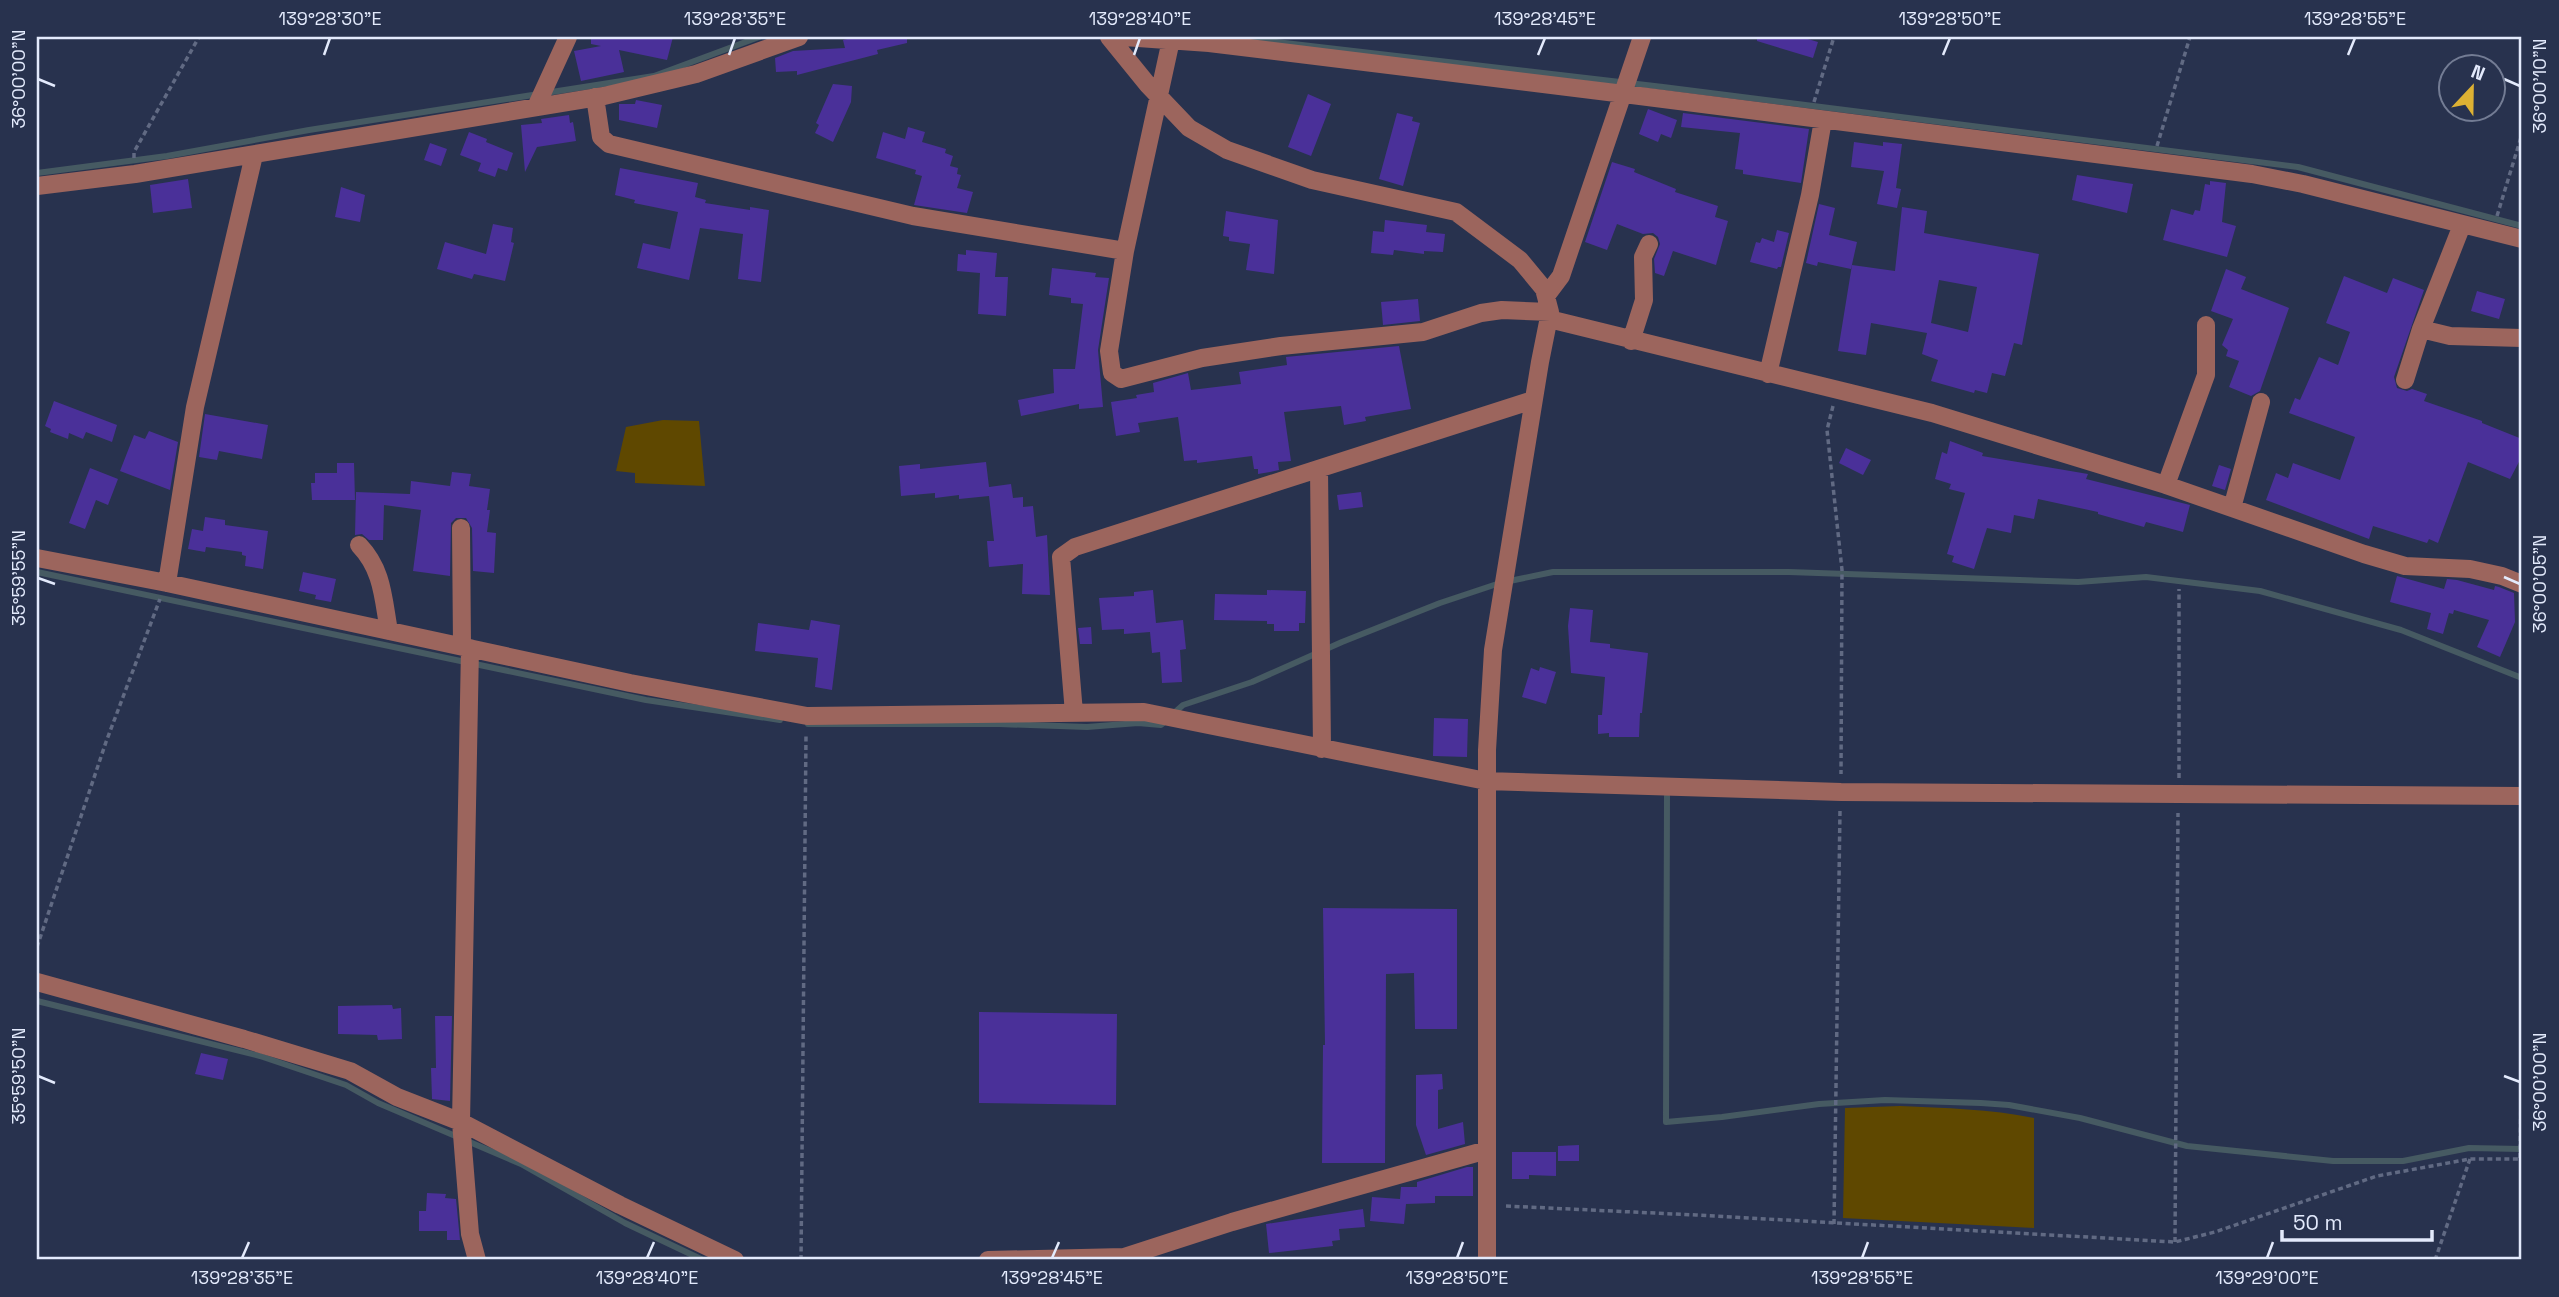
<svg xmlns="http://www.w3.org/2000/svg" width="2559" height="1297" font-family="'Space Grotesk',sans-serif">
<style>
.green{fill:#5f4800}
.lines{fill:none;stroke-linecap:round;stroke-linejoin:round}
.stream{stroke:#465a62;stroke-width:6}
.building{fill:#4a3099;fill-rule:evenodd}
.path{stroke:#616a83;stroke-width:3.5;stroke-dasharray:5 3.5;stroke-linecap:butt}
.minor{stroke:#9c655d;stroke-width:18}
.ticks{fill:none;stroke:#e3eafc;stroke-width:2.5}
.neatline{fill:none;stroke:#e3eafc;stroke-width:2.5}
.ticks-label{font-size:18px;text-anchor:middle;fill:#e3eafc}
</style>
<rect width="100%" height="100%" fill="#28324e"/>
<path class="green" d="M663,420l36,1 6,65 -70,-3v-10l-19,-2 10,-44z
M1900,1106c45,2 90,3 134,12v110l-191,-10 2,-110z"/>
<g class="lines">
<path class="stream" d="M1234,37l429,50 635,80 224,59
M37,173l130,-17 142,-26 345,-54 105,-39
M37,572l609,128 134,20
M1174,713l9,-8 69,-23 90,-40 98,-39 60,-20 53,-11h236l289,10 68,-5 114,14 141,39 121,48
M808,724h191l88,3 51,-4 23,2 5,-4
M1667,796l-1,326 56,-5 97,-13 66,-4 96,3 28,2 71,13 107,28 146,15h70l66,-13 53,1
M37,1001l223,55 86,29 32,18 143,61 104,59 78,37"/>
</g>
<path class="building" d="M591,37h82l-6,23 -48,-10 5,22 -43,9 -7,-30 27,-5 -10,-2z
M856,37h51v6l-30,7 1,4 -81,21v-4l-21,1 -1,-14 18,-7 52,-3 -2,-8z
M1757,37h44l17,5 -5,16 -56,-17z
M833,84l19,2 -1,16 -18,40 -18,-9 4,-8 -3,-2z
M1308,94l23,10 -20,52 -23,-9z
M636,100l26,5 -5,23 -38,-8v-16h16z
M1648,109l29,11 -6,18 -10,-4 -3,8 -19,-8z
M1397,113l16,4 -1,4 8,2 -17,63 -24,-7z
M1683,113l126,16 -8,54 -58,-9v-4l-8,-1 5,-36 -59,-6z
M569,115l1,8 3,-1 3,19 -39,6 -12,25 -4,-47 21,-2 -1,-4z
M908,127l17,5 -3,10 24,7 -1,4 8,3 -3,10 8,2 -1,6 4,1 -4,13 16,4 -6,21 -53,-8 8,-29 -7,-2 1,-4 -40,-12 7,-26 22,7z
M469,132l18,7 -1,3 27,11 -6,18 -9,-3 -3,9 -17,-6 3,-8 -21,-8z
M1854,142l29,4v-4l19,2 -6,44 5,1 -4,19 -20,-4 7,-33 -33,-4z
M430,143l17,6 -6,17 -17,-6z
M1612,162l23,7 -1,3 42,17 -1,3 43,14 -3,11 13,4 -12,44 -43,-14 -9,25 -9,-3 -1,-14 6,-15 -2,-7 -5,-4 -10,1 -26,-10 -10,26 -22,-8z
M620,168l78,15 -3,14 11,3 -1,3 45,7v-3l19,3 -8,72 -23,-3 5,-45 -43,-6 -11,52 -52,-12 6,-25 27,6 8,-37 -44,-9 1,-3 -20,-5z
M2077,175l56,9 -6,29 -55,-13z
M188,179l4,29 -39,5 -3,-28z
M2210,181l16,2 -4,39 14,4 -9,31 -64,-17 8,-31 22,6 2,-5 5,1 5,-27 5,1z
M341,187l24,8 -5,27 -25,-5z
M1819,204l16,4 -6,27 28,7 -6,27 -33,-7 -1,4 -11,-3z
M1902,207l25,4 -3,22 115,21 -17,91 -8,-2 -9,33 -13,-3 -5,20 -12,-3 -1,3 -43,-12 7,-21 -16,-6 5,-21 -56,-10 -5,32 -28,-4 14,-86 43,6zM1939,280l38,7 -9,45 -37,-9z
M1226,211l52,9 -4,54 -28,-4 4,-26 -21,-3v-4l-6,-1z
M1385,220l42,5 -1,7 19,2 -2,18 -19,-1v3l-30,-4 -1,5 -22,-2 2,-22 11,1z
M493,224l20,4 -2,14 3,1 -9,38 -31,-7 -2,5 -35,-10 8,-27 41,12z
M1777,230l12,3 -8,34h-3l-1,2 -27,-7 6,-20 4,1 2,-5 12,4z
M966,250l31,3 -2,24h13l-2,39 -28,-2 2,-41 -23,-2 1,-17 8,1z
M1052,268l44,5 -1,4 14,1 -11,72 5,57 -24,2v-5l-58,12 -3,-16 36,-7 -1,-24h22l8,-65 -12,-1v-5l-22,-3z
M2226,269l20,8 -5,12 48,19 -29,83 -9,5 -22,-9 10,-26 -13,-5 2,-6 -6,-5 11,-26 -22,-8z
M2344,276l43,17 6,-15 31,12 -30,87 3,11 10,3 5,-2 15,5 -3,7 58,20v2l40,16v17l-12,23 -42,-17 -30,81 -9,-4 -2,4 -54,-17 -4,13 -103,-39 10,-27 12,5 5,-15 47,17 15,-43 -66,-24 6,-15 5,2 19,-43 19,8 12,-33 -24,-9z
M2477,291l28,8 -6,20 -28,-8z
M1418,299l2,22 -37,4 -2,-23z
M1399,346l12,63 -46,8 1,4 -22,4 -3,-19 -57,6 7,49 -13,1 1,8 -9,2 -12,2v-5h-4l-2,-13 -55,7v-3l-13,1 -6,-44 -40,6 2,9 -24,4 -5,-34 26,-4 -1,-3 18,-3 -1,-9 35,-10 3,17 50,-6 -2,-12 48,-7 -1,-8z
M54,401l63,24 -5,17 -26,-10 -3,7 -14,-6 -1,6 -18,-7 1,-3 -6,-3z
M205,414l63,11 -6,34 -43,-8 -2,9 -18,-3z
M149,431l29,11 -8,48 -50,-19 14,-36 11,4z
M1950,441l33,12 -1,3 106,18 -2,5 104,26 -7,27 -37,-10 -2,5 -46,-13v-2l-60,-13 -4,20 -20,-4 -3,18 -24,-5 -13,41 -22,-7 2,-6 -7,-2 18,-61 -16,-4 2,-5 -16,-5 7,-27 5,2z
M1846,448l25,12 -8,15 -24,-12z
M986,462l3,25 22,-3 2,14 10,-1v10l10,-1 3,31 11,-2 3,60 -28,-1 1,-30 -34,3 -2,-26h7l-5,-45 -30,3v-4l-24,3v-5l-34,3 -2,-30 21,-2v5z
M337,463h17l1,37h-43l-1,-17h4v-10h22z
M2219,465l12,4 -6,21 -13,-4z
M90,468l28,11 -10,26 -12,-5 -11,29 -16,-6z
M452,472l19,2 -2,12 21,3 -3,21h3l-3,22 9,1 -2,40 -21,-2 -1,-43 -6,-10h-10l-5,5 -1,53 -37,-5 8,-61 -37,-5 -1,35h-14l-7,-6 -7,1 1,-43 54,2 1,-13 39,5z
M1361,492l2,15 -24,3 -2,-15z
M205,517l20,3v5l43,6 -5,38 -18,-3 1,-10 -4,-1v-3l-36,-5 -1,5 -17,-3 4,-20 11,2z
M303,572l33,7 -5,23 -16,-3 1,-4 -17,-4z
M2397,576l47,13 3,-10 10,1 37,10 1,-4 4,1 15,6 1,29 -15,35 -23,-10 12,-27 -35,-10 -1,4 -4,-1 -6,21 -16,-5 4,-16 -41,-11z
M1153,590l3,33 27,-3 3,29 -6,1 2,32 -20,1 -2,-31 -8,1 -2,-21 -26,2v-5l-22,1 -3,-32 35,-2v-4z
M1267,590l39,1 -1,32h-6v8h-25v-7h-7v-3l-53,-1 1,-26 52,1z
M1570,608l23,2 -3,32 20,2v4l38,5 -6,60h-2l-1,24h-30v-4l-11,1v-19h4l3,-38 -34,-4 -3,-47z
M811,620l29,5 -8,65 -17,-3 3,-29 -63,-7 3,-28 51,7z
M1091,627l1,17h-12l-2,-16z
M1540,667l16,5 -10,32 -24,-7 9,-29 8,3z
M1434,718l34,1 -1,38 -34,-1z
M1323,908l134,1v120h-42l-1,-56 -28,1 -1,189h-63l1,-118h2z
M392,1005l1,4 8,-1 1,31 -24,1 -1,-5 -39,-1v-28z
M979,1012l138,2 -1,91 -137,-2z
M435,1016h17l-2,85 -18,-2 -1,-31h5z
M201,1053l27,6 -5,21 -28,-6z
M1442,1074l1,15 -5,1v39l25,-7 2,22 -39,11 -10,-30v-50z
M1579,1145v16h-21v-15z
M1512,1152h44v24l-27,-1v4h-17z
M1467,1167h6v29h-38v7l-29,1 -2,20 -34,-3 2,-24 28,2 1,-12h16v-5z
M427,1193l19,1 -1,4 11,1 4,41h-13v-9h-28v-20h7z
M1363,1209l2,18 -26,2 1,11 -8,1 1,5 -64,7 -3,-29z"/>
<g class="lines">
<path class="path" d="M1814,102l20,-65
M2157,146l33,-109
M134,158v-6l65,-115
M2497,216l25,-82
M1833,406l-6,24 15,140 -1,204
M2179,778v-189
M37,947l69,-205 54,-143
M2520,1158l2,-131
M1506,1206l190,9 479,27 40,-10 162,-56 93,-17h52
M1834,1224l6,-414
M2175,1242l3,-429
M801,1260l5,-525
M2435,1260l35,-101"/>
<path class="minor" d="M1109,37l39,48 41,43 38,22 85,30 144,32 64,48 24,29 6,23 -10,50 -47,288 -6,100v510
M1124,37l85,6 415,51 628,80 51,10 219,55
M1171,40l-46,211 -16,100 3,22 9,6 81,-21 79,-12 142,-14 58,-19 21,-3 48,2
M595,97l6,40 8,7 304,72 212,35
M536,107l32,-70
M37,186l98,-12 469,-78 92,-22 103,-37
M1546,296l15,-20 81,-239
M1549,319l383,94 234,72 198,69 41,12 65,3 32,7 20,8
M2421,329l29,7 72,2
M1631,341l13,-41 -1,-43 6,-13
M1768,374l42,-179 13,-75
M2405,380l16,-51 41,-104
M1319,469l3,280
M2166,485l40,-110v-50
M2232,508l29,-106
M461,528l1,118
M359,545c24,25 24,53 30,86
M37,558l130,25 463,100 177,33 337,-4 342,69 355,11 681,4
M167,583l28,-176 59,-252
M470,648l-9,474 9,112 7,26
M1074,713l-13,-156 14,-10 458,-147
M37,982l207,57 106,32 47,26 64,25 159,83 115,55
M988,1260l136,-3 108,-35 255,-72"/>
</g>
<path class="ticks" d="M324,55l6,-17M729,55l6,-17M1134,55l6,-17M1538,55l7,-17M1943,55l7,-17M2348,55l7,-17M38,79l17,7M2504,79l16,7M2504,577l16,7M38,578l17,6M38,1076l17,7M2504,1076l16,6M242,1258l7,-16M647,1258l7,-16M1052,1258l7,-16M1457,1258l6,-16M1862,1258l6,-16M2267,1258l6,-16"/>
<rect width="2559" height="1297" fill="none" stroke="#28324e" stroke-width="77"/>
<g transform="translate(2472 88) rotate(22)"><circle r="33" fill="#28324e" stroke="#737c94" stroke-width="2"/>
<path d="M0-5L12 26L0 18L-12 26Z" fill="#ddb133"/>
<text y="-10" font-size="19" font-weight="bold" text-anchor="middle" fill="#e3eafc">N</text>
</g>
<path d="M2282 1230v10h150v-10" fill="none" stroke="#e3eafc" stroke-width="3.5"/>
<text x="2293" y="1230" font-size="21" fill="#e3eafc" stroke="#28324e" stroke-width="5" paint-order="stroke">50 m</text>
<rect x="38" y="38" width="2482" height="1220" class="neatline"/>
<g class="ticks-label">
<text x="330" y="25">139°28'30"E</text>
<text x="735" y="25">139°28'35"E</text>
<text x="1140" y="25">139°28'40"E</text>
<text x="1545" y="25">139°28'45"E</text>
<text x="1950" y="25">139°28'50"E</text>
<text x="2355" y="25">139°28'55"E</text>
<text transform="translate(19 79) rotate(-90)" y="6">36°00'00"N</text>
<text transform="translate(2540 86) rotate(-90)" y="6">36°00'10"N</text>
<text transform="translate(19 578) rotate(-90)" y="6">35°59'55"N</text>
<text transform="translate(2540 584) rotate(-90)" y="6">36°00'05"N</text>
<text transform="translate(19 1076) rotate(-90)" y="6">35°59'50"N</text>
<text transform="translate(2540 1082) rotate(-90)" y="6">36°00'00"N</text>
<text x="242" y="1284">139°28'35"E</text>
<text x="647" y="1284">139°28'40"E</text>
<text x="1052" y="1284">139°28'45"E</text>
<text x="1457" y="1284">139°28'50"E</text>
<text x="1862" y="1284">139°28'55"E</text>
<text x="2267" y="1284">139°29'00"E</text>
</g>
</svg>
